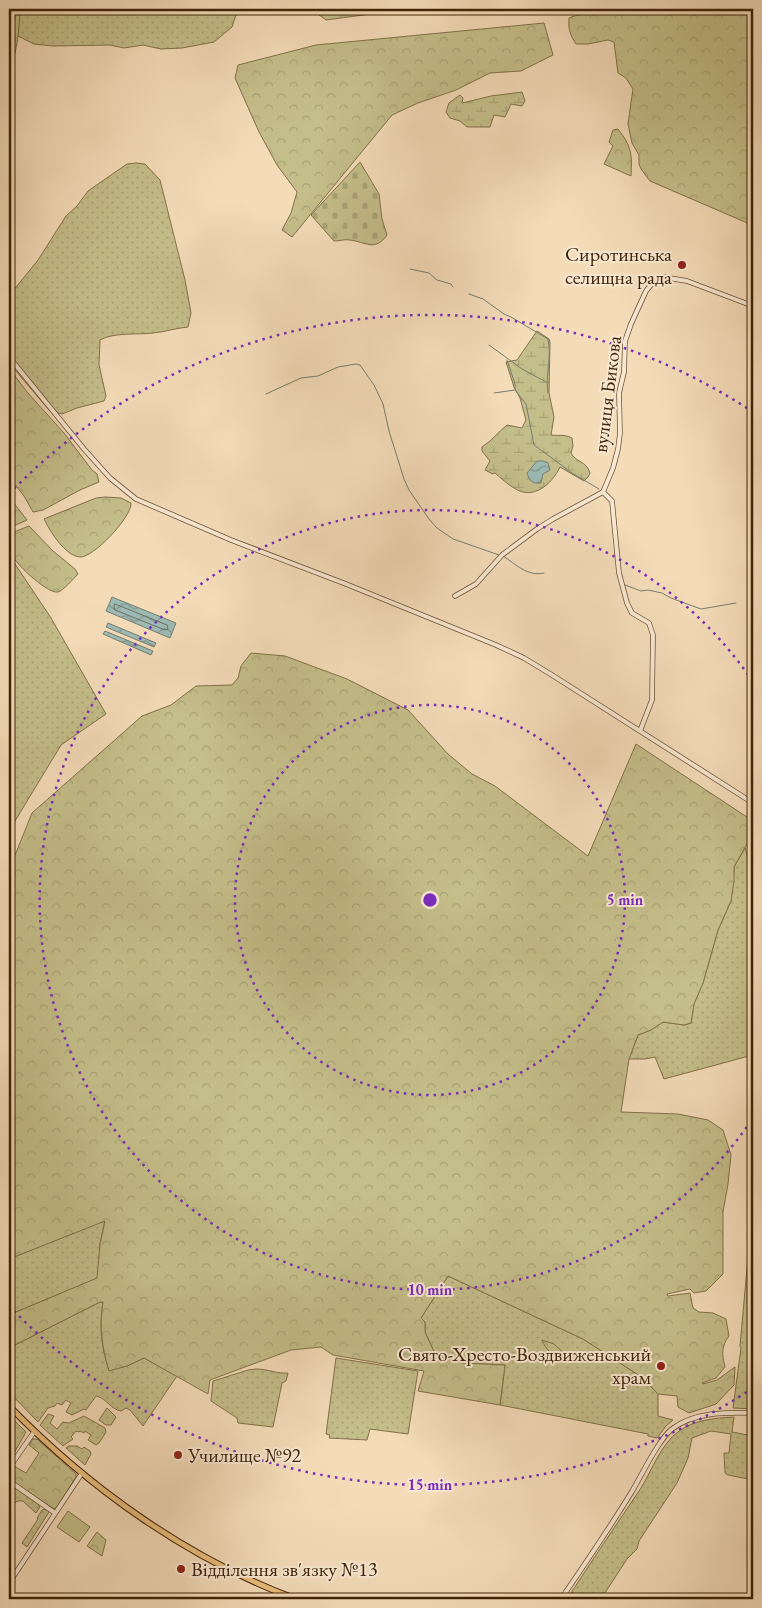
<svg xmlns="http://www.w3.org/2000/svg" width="762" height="1608" font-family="'EB Garamond',serif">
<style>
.grass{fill:url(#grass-dots);stroke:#827149}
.forest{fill:url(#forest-crowns);stroke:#827149}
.wetland{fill:url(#wetland-marsh);stroke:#827149}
.cemetery{fill:url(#cemetery-stones);stroke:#827149}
.pitch{fill:#c4be8a;stroke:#827149}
.water{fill:url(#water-waves);stroke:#777e6f}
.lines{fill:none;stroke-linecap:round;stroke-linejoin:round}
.shore{stroke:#6e6f5e;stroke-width:1}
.stream{stroke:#777e6f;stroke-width:1}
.minor-casing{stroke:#6c5234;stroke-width:5.5}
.major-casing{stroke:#3f2408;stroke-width:7}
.minor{stroke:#f8e8d2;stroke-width:4}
.major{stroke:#eabe7c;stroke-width:5}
.ring{fill:none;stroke:#7b2cbf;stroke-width:2.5;stroke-dasharray:2.5 5}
.poi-dot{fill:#8f2418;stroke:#f8e8d2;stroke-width:2}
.labels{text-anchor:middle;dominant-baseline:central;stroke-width:4;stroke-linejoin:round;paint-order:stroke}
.poi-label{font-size:20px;fill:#3f2408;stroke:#f8e8d2;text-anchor:end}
.street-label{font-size:20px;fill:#3f2408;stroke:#f8e8d2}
.centre{fill:#7b2cbf;stroke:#f8e8d2;stroke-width:2.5}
.ring-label{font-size:15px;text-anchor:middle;font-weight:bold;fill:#7b2cbf;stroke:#f8e8d2;stroke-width:4;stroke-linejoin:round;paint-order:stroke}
</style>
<defs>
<pattern id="grass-dots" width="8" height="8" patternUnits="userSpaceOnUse" patternTransform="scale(1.25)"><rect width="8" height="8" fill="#c4be8a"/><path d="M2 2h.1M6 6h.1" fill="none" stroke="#a9a376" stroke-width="1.8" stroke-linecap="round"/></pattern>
<pattern id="forest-crowns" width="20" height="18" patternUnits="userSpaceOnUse" patternTransform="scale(1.25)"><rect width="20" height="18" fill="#c4be8a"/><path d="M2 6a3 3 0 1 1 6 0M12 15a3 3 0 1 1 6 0" fill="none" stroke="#a9a376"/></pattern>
<pattern id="wetland-marsh" width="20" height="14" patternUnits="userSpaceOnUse" patternTransform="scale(1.25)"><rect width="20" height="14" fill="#c4be8a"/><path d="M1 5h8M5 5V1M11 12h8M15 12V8" fill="none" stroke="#a9a376"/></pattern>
<pattern id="cemetery-stones" width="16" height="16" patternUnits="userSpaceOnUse" patternTransform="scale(1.25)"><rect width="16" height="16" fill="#c4be8a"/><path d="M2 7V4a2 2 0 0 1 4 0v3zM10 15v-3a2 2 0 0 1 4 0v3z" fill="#a9a376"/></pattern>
<pattern id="water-waves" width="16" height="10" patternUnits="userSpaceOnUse" patternTransform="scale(1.25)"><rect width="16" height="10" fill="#9cbab4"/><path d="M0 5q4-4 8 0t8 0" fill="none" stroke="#819790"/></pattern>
</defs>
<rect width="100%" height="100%" fill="#f4dcb9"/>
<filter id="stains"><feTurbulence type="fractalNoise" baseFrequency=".004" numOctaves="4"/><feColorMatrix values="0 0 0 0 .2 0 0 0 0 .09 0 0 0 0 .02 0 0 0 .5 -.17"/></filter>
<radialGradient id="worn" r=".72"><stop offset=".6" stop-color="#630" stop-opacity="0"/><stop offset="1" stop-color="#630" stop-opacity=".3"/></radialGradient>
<path class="grass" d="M20,9h218l-6,18 -18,15 -32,6 -21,1 -18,-4 -19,3 -14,-3 -57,1 -19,-2 -16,-8z
M136,163l9,1 15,16 25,100 6,33 -3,14c-12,1 -23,5 -35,6 -16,2 -39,-1 -53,7l-1,25 7,31 -2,5 -27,7 -15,6 -13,-4 -40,-47v-67l29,-36 28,-44 11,-10 11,-15 39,-27z
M9,555l42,63 55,96 -45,31 -52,86z
M745,848l8,26v175l-5,4 1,3 -85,23 -9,-22 -10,2h-16l9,-24 13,-5 12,-8 21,3 7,-2 3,-19 9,-21 15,-53 13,-29 3,-29v-5z
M105,1220l-5,24 -2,34 -89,37v-56z
M749,1246h4v163l-20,-1 8,-60 -1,-2z
M448,1276l135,63 60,39 15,16v22l15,4 -7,6 -9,12 -9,-2v-2l-148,-29 5,-40 -42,-2 -27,-7 -11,-24v-10l-4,-4z
M100,1302h3c-4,24 -2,45 6,68l18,-4 17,-8 33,18 -34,50 -13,-16 -4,-2 -5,3c-11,-2 -13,-12 -25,-15l-10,14 -2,-1 -12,6 -6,-3 5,-9 -5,-3 -4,5 -5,-2 -2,3 -7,2 -10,14 -29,-30v-44z
M336,1358l82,13 -10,63 -38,-5 -3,11 -38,-2 1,-3 -4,-1z
M256,1369c12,0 21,5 32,4l-2,8 -4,2 -9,44 -35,-4 -1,-5 -26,-17 2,-20 35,-11z
M107,1408l9,9 -5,8h-5l-7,-5z
M48,1414l6,2 -4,7 7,6 6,-7 6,1 15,-7 21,12 1,4 -7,11 -3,2 -8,-5 3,-5 -6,-4 -1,2 -4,-2 -1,1 -3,-1 -5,6 2,2 -10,7 -23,-21z
M9,1415l17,17 -12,21 -5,-4z
M734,1417l-2,15 21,4v44l-25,-5 -3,-2 -1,-20h5l2,-19 -20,-3 -19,7 -4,20 -11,25 -38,58 -2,8 -10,10 -26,40h-34c24,-37 49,-74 74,-111 11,-18 20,-44 38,-57 15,-11 36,-13 55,-14z
M69,1446h8l5,3 2,-2 6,4 1,3 -6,11 -19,-17z
M14,1489h3l21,15 2,3 -4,6 -13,-12h-6l-3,3 -5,-4v-3z
M45,1509l4,3 -22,35 -5,-4 16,-24 -1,-1 5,-8z"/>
<path class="forest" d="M9,9h11c-1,20 -2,42 -11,61z
M311,9h97l-82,11z
M664,9h89v223l-3,-6 -5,-4 -95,-41 -9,-12 -2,-5v-9l-7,-12 -4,-19 5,-35 -7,-11 -8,-5 -4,-31 -6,-2 -20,4h-12c-6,-9 -8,-16 -7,-26 8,-4 18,-3 27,-5l64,-2z
M544,23l9,32 -32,16 -31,2 -34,17 -38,13 -26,12 -100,122 -10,-7 9,-17 6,-21 -20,-27 -18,-33 -24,-54 3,-13 78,-20z
M618,129c14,18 14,25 13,47l-27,-12 9,-18 -4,-4 4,-12z
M9,368l18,24 37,41 28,37 5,4 2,8 -19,8 -37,20 -10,2 -9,-16 -15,-19z
M9,497l18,23 -18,8z
M105,497l16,1 10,5c1,14 -38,55 -51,54 -15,-1 -30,-26 -36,-38l52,-21z
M29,526l24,25 22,18 3,5c-4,4 -15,17 -20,18 -11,2 -46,-31 -49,-42 -2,-5 0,-12 0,-16z
M251,653l34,3 62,23 61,31 40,44 24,20 23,12 93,70 48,-112 117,77v12l-19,34v14l-3,20 -13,29 -15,53 -9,21 -3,19 -7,2 -21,-3 -12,8 -13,5 -9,24 -8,53 57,2 30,6 15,10 8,25 -3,29 -5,28v62l-17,17 -12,2 -4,-4 -23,5 1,2 22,-3 3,15 6,4 14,1 13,6 3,17c-8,10 -7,19 -4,31l-9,11 -14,5 1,1 14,-4 18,-13 -1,18 -18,19 -27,9 -11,-6 -1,-11 -19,-2 -15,-16 -60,-39 -135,-63 -27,42 4,4v10l11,24 27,7 42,2 -5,40 -82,-14 6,-20 -91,-16 -12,-8 -30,3 -81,30 -2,14 -64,-36 -17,8 -18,5c-7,-24 -10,-44 -6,-69h-3l-91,46v-33l88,-37 3,-34 5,-23 -96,38v-389l23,-57 110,-97 29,-11 25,-19 36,-1 6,-7 3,-12z
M542,1340l12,4 13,12 -5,4c-10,-5 -16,-10 -20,-20z
M33,1439h4l39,35v3l-19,30 -3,2 -45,-30v-5l5,-8 12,7 13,-20 -10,-8z
M97,1532l9,8 -4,16 -15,-10z"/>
<path class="wetland" d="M522,92l3,9 -3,5 -11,-2 -6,13 -11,-2 -4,12h-23l-7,-6 -10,-3 -4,-6 3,-9 11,-8 3,3 -1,5 29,-7z
M537,331l12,8 1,3 -1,51 5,24 -3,18c7,1 14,-1 21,3l1,8 -2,7c5,10 15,7 19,20l-2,4 -4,4 -24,-14c-8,17 -27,34 -46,21 -7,-4 -13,-10 -19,-15l-2,1 -8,-4 5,-9 -8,-10v-4c10,-6 16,-15 25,-22l15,3 4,-8 -6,-22 -6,-11 -8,-25 11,-2z"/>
<path class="cemetery" d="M360,162l19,32 3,25 5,16c-12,17 -21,7 -37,5 -5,-1 -11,1 -16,1l-23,-26z"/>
<path class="pitch" d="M68,1511l22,16 -11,15 -22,-15z"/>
<path class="water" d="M537,461h6l5,2 2,7 -7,4 -2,9c-8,1 -12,-2 -14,-10z
M112,597l64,26 -6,15 -64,-27z
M108,623l48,20 -2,4 -48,-20z
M105,631l48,20 -2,4 -48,-21z"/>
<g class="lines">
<path class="shore" d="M115,604l52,21 1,4 -3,1 -50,-20 -1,-3z"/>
<path class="stream" d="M410,269l19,4 8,7 14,4 2,3
M469,294l14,5 21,15 7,3 37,22c4,18 -3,36 0,54
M489,345l33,24 24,13
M507,360l8,24v5
M494,393l21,-3 11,14 8,41 38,28 27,16
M266,394l35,-16 17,-2 20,-9 18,-3 4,1 14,20 9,19 6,27 15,48 5,11 20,29 8,9 16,11 46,16
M503,556c13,8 24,21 41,17
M625,585l16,6 7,-1 14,3 9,5 30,11 35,-6"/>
<g class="minor-casing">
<path id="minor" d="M9,357l75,92 26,29 26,21 95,41 115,44 150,61 28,13 28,17 201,128
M603,492l9,9 7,72 8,30 5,10 17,10 4,12 -1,65 -12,31
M455,596l21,-12 26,-29 35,-26 16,-10 50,-27 10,-24 5,-19 2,-16 -1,-40 5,-21 1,-31 6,-17 15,-33 9,-11 8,-3 24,4 66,25
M9,1468l25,-36
M9,1481l46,32
M9,1583l73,-110
M561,1599c24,-35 48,-70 70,-106 10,-16 27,-53 41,-64 22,-17 55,-17 81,-16"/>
</g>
<g class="major-casing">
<path id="major" d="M9,1406c80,82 179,153 287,193"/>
</g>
<use href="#minor" class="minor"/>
<use href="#major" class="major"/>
</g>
<g class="ring">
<circle cx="430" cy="900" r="195"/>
<path d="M751 1121A390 390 0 1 1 751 679"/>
<path d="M753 1388A585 585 0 0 1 9 1306M9 494A585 585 0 0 1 753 412"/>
</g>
<g class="poi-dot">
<circle cx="682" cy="265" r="5"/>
<circle cx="661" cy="1366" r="5"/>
<circle cx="178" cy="1455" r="5"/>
<circle cx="181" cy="1569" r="5"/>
</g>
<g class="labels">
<g class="poi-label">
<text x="672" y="254">Сиротинська<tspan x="672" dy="23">селищна рада</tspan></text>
<text x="651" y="1354">Свято-Хресто-Воздвиженський<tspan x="651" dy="23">храм</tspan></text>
<text x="188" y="1455" text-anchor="start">Училище №92</text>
<text x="191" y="1569" text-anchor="start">Відділення зв'язку №13</text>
</g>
<g class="street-label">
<text transform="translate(607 394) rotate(-83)">вулиця Бикова</text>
</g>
</g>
<circle cx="430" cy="900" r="8" class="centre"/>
<g class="ring-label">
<text x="625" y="905">5 min</text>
<text x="430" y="1295">10 min</text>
<text x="430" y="1490">15 min</text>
</g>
<rect width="762" height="1608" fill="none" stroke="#f4dcb9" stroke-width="30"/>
<rect x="10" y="10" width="742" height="1588" fill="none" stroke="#3f2408" stroke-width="2.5"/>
<rect x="15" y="15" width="732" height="1578" fill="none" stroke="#3f2408"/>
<rect width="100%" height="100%" filter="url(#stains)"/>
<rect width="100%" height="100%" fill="url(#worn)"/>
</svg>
